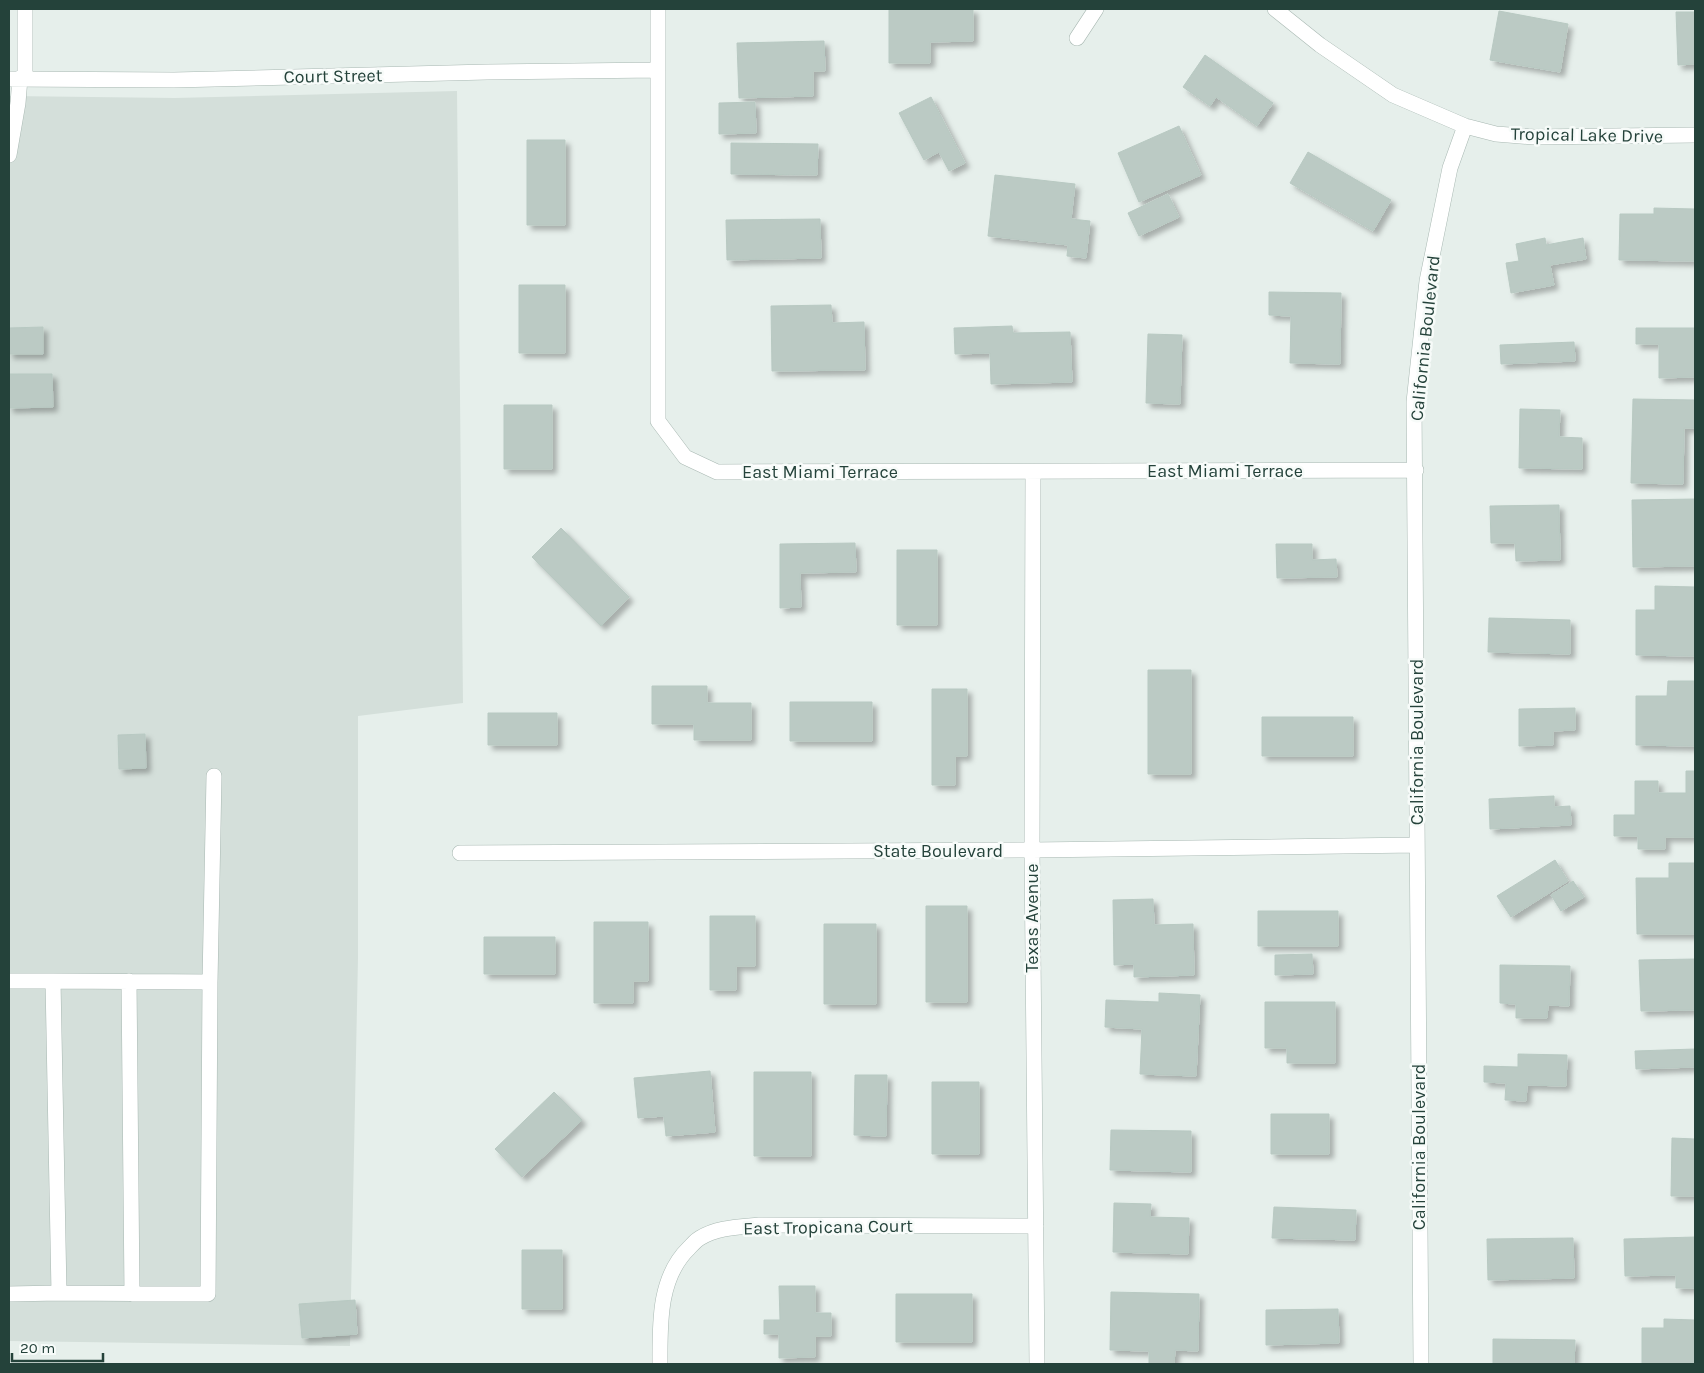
<svg xmlns="http://www.w3.org/2000/svg" width="1704" height="1373" font-family="Karla,sans-serif">
<style>
.built{fill:#d4dfda}
.building{fill:#bbcac4;stroke:#b8c9c2;filter:url(#shadow)}
.lines{fill:none;stroke-linecap:round;stroke-linejoin:round}
.minor-casing{stroke:#a8b8b2;stroke-width:16}
.minor{stroke:#fff;stroke-width:15}
.labels{text-anchor:middle;dominant-baseline:central;stroke-width:5;stroke-linejoin:round;paint-order:stroke}
.street-label{font-size:18px;fill:#24423a;stroke:#f7fbf9}
</style>
<defs>
<filter id="shadow"><feDropShadow dx="4.5" dy="4.5" stdDeviation="2.5" flood-color="#0004"/></filter>
</defs>
<rect width="100%" height="100%" fill="#e6efeb"/>
<path class="built" d="M457,91l6,612 -105,13v242l-8,388 -341,-5v-1245l166,2z"/>
<path class="building" d="M889,9h84v32l-43,1v21h-41z
M1499,11l69,13 -8,48 -70,-12z
M1676,12h19v52l-17,1z
M824,41l1,30h-12v25l-74,2 -2,-55z
M1205,55l68,48 -16,23 -41,-29 -6,9 -27,-19z
M931,97l34,66 -16,8 -10,-19 -15,8 -25,-47z
M755,102l1,31 -37,1v-31z
M1179,126l22,49 -62,27 -21,-49z
M527,140h38v85h-38z
M731,143l87,1 -1,31 -86,-1z
M1308,152l83,48 -18,31 -83,-48z
M995,175l80,9 -4,35 19,2 -4,37 -19,-2 1,-11 -80,-9z
M1168,194l11,23 -40,19 -11,-23z
M1654,208l41,1v52l-76,-1 1,-46h34z
M820,219l1,39 -94,2 -1,-40z
M1545,238l1,7 37,-7 3,21 -36,6 4,20 -43,8 -5,-30 13,-2 -3,-17z
M519,285h46v68h-46z
M1269,292l72,1 -1,71 -50,-1 1,-47 -22,-1z
M831,305l1,18 32,-1 1,48 -93,1 -1,-65z
M1012,326l1,7 57,-1 2,50 -81,2 -1,-31 -35,1 -1,-26z
M43,327v27h-34v-26z
M1636,328h59v49l-36,1v-34h-23z
M1148,334l34,1 -2,69 -34,-1z
M1574,342l1,19 -74,3 -1,-19z
M9,374h43l1,33 -44,1z
M1633,399l62,1v28h-11l-1,56 -52,-1z
M504,405h48v64h-48z
M1520,409l40,1 -1,27 23,1v31l-63,-1z
M1695,499v67l-62,1 -1,-67z
M1559,505l1,55 -44,1 -1,-18h-24l-1,-37z
M561,528l68,69 -28,29 -69,-69z
M855,543l1,29 -56,1 1,34 -21,1v-64z
M1276,544h36v16l24,-1 1,18 -60,1z
M897,550h40v75h-40z
M1655,586l40,1v69l-59,-1v-45h19z
M1489,618l81,2v34l-82,-2z
M1148,670h43v104h-43z
M1668,681h27v65l-59,-1v-49h31z
M652,686h55v17h44v37h-57v-16h-42z
M932,689h35v67h-12v29h-23z
M790,702h82v39h-82z
M1575,708v22l-22,1v14l-34,1v-37z
M488,713h69v32h-69z
M1262,717h91v39h-91z
M145,734l1,34 -27,1 -1,-34z
M1686,771h9v66h-30v12h-27v-13h-24v-21h21v-34h23v12h28z
M1554,796v11l16,-1 1,19 -81,4 -1,-30z
M1555,860l13,21 -57,36 -14,-21z
M1669,863h26v71h-58l-1,-56h33z
M1573,881l11,16 -23,14 -10,-16z
M1153,899l1,26 39,-1 1,51 -60,2v-13l-20,1 -1,-65z
M926,906h41v96h-41z
M1258,911h80v35h-80z
M710,916h45v50h-19v24h-26z
M594,922h54v59h-15v22h-39z
M824,924h52v80h-52z
M484,937h71v37h-71z
M1312,954l1,20 -38,1v-20z
M1695,959v51l-54,1 -2,-51z
M1500,965l70,1 -1,40 -21,-1 -1,13h-31v-14l-16,-1z
M1159,993l41,2 -4,81 -56,-2 2,-45 -37,-2 1,-27 53,2z
M1265,1002h70v61h-48v-15h-22z
M1695,1049v18l-59,2 -1,-18z
M1518,1054l49,1 -1,31 -39,-1 -1,16 -21,-1 1,-17 -22,-1v-16l34,1z
M710,1071l5,61 -49,4 -2,-20 -26,2 -4,-40z
M754,1072h57v84h-57z
M855,1075h32l-1,61 -32,-1z
M932,1082h47v72h-47z
M554,1092l28,28 -60,57 -27,-28z
M1271,1114h58v40h-58z
M1111,1130l80,1v41l-81,-2z
M1672,1138l23,1v57h-24z
M1114,1203l37,1 -1,13 39,1 -1,36 -75,-2z
M1274,1207l82,3 -1,30 -83,-2z
M1695,1237v51h-19v-13l-51,1 -1,-37z
M1573,1238l1,40 -86,2 -1,-41z
M522,1250h40v59h-40z
M779,1286h36v27h16v23h-16v21l-36,1v-24h-15v-14h16z
M1111,1292l88,2 -1,57 -23,-1 -1,14h-25v-13l-39,-1z
M896,1294h76v48h-76z
M355,1300l2,34 -55,4 -3,-34z
M1338,1309l1,34 -73,2v-35z
M1664,1319l31,1v44h-53v-36h22z
M1493,1339l82,1 -1,24h-81z"/>
<g class="lines">
<g class="minor-casing">
<path id="minor" d="M658,9v412l27,36 32,15 699,-2
M1275,9l45,36 73,50 72,31 31,8 38,3 161,-2
M1077,38l19,-29
M25,78v-69
M9,79l165,1 313,-8 171,-2
M9,155l9,-52 2,-25
M1033,472l-1,378 5,514
M460,853l572,-3 385,-5
M9,981h44l6,312 -50,1
M53,981l157,1 -2,312 -149,-1
M129,981l3,313
M210,982l4,-206
M660,1364c0,-39 -2,-86 29,-116 3,-3 7,-8 11,-10 17,-11 40,-11 59,-13l277,1
M1421,1364l-7,-962 13,-121 23,-113 15,-42"/>
</g>
<use href="#minor" class="minor"/>
</g>
<g class="labels">
<g class="street-label">
<text transform="translate(333 76) rotate(-1)">Court Street</text>
<text transform="translate(1587 135) rotate(1)">Tropical Lake Drive</text>
<text transform="translate(1425 338) rotate(-84)">California Boulevard</text>
<text x="1225" y="471">East Miami Terrace</text>
<text x="820" y="472">East Miami Terrace</text>
<text transform="translate(1417 742) rotate(-90)">California Boulevard</text>
<text x="938" y="851">State Boulevard</text>
<text transform="translate(1032 918) rotate(-90)">Texas Avenue</text>
<text transform="translate(1419 1147) rotate(-90)">California Boulevard</text>
<text transform="translate(828 1227) rotate(-1)">East Tropicana Court</text>
</g>
</g>
<rect width="1704" height="1373" fill="none" stroke="#24423a" stroke-width="20"/>
<path d="M12 1353v8h91v-8" fill="none" stroke="#24423a" stroke-width="2.5"/>
<text x="20" y="1353" font-size="15" fill="#24423a" stroke="#f7fbf9" stroke-width="4" paint-order="stroke">20 m</text>
</svg>
